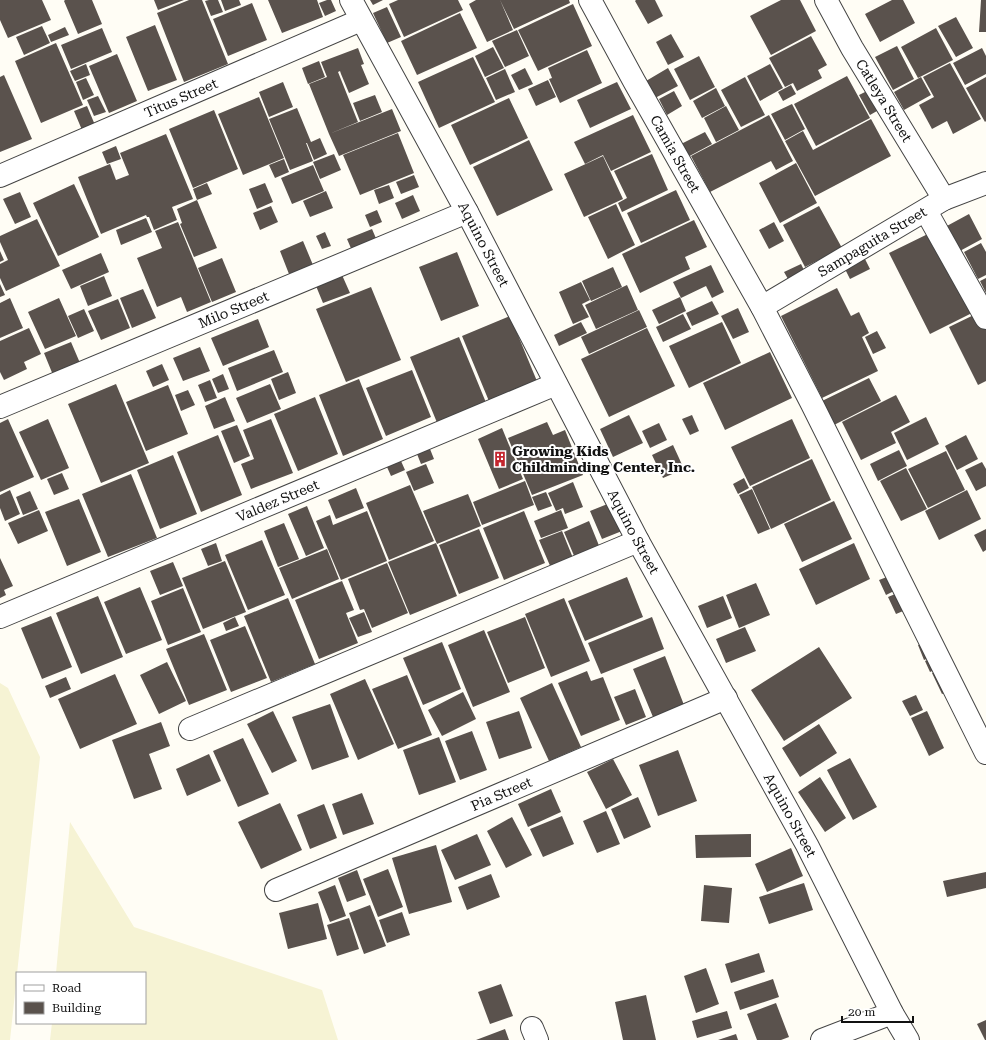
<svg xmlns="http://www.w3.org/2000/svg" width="986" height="1040" font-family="'Roboto Serif',serif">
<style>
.farmland{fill:#f6f3d4}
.building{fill:#5a524d}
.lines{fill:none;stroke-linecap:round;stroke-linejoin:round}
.minor-casing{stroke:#444;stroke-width:24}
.minor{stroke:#fff;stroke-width:22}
.labels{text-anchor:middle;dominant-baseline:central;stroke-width:4;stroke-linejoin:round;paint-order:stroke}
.street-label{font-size:14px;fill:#111;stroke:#fff}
.poi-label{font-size:14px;font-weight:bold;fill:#111;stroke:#fff;text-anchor:start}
</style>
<rect width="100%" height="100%" fill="#fffdf5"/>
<path class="farmland" d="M0,683l8,5 32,69 -30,283h-10z
M70,822l64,105 188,63 16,50h-288l2,-17h93v-50h-89z"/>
<path class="building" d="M0,0h42l9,20 -43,18 -8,-18z
M65,0h27l10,24 -24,10 -14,-33z
M154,0h30l-26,10z
M189,0h13l26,64 -44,18 -27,-69z
M209,0h9l5,12 -12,4 -6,-15z
M221,0h18l2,5 -16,6z
M268,0h49l6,17 -41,16z
M327,0h4l5,11 -11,5 -6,-13z
M370,0h13l-10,5z
M398,0h60l5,10 -59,27 -15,-33z
M476,0h24l13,30 -26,12 -18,-38z
M500,0h69l1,3 -56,26z
M636,0h19l8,16 -15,8 -13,-23z
M781,0h19l16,31 -45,24 -21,-39z
M892,0h11l12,23 -35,19 -15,-28z
M981,0h5v32h-7z
M252,3l15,37 -39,16 -15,-37z
M573,4l19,42 -54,25 -20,-41z
M387,7l14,30 -14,6 -14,-30z
M460,13l17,35 -60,27 -16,-34z
M956,17l17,31 -17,9 -18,-31z
M155,25l22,55 -29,11 -22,-54z
M42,26l8,17 -26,12 -8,-18z
M65,27l4,8 -18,7 -3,-7z
M102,28l10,24 -41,17 -10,-24z
M936,28l17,32 -35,18 -17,-31z
M517,30l12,26 -24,11 -13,-26z
M671,34l13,23 -16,8 -12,-23z
M811,36l16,29 -9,5 4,8 -25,13 -4,-8 -8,4 -16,-29z
M56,43l27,62 -42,18 -26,-62z
M897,46l17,33 -21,11 -18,-33z
M493,47l11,21 -19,9 -10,-21z
M358,48l6,16 -3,1 8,19 -20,9 -8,-19 -1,-3 -2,1 20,50 -29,12 -20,-50 18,-7 -6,-15z
M982,48l4,8v18l-21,11 -12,-22z
M587,50l15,33 -42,20 -11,-24 3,-1 -4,-10z
M117,54l20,47 -28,12 -20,-47z
M699,56l16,31 -25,13 -16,-31z
M473,57l22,45 -56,26 -21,-46z
M319,61l6,16 -17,7 -6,-16z
M950,63l31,56 -28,15 -6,-13 -15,8 -13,-24 15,-8 -11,-20z
M86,64l4,11 -15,6 -5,-10z
M770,64l13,24 -23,13 -13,-25z
M525,68l8,16 -14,6 -8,-15z
M668,68l10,18 -23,12 -9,-17z
M505,69l10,23 -19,8 -10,-22z
M4,75l28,64 -32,13v-75z
M847,76l23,42 -54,28 -22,-42z
M745,77l20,38 -24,12 -20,-37z
M921,77l10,18 -27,15 -10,-18z
M986,77v44l-1,1 -19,-34z
M86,78l8,17 -11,5 -7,-18z
M548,80l8,17 -20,9 -8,-17z
M283,82l10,25 -24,10 -10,-25z
M617,82l14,27 -41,19 -13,-28z
M791,85l5,9 -13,7 -5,-9z
M716,88l9,18 -23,12 -9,-17z
M873,88l11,19 -14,8 -11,-20z
M674,91l8,15 -15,9 -8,-16z
M375,95l7,17 -22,9 -7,-18z
M98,96l8,16 -12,4 -7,-16z
M259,97l25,61 -41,17 -25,-61z
M509,98l19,40 -58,27 -19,-40z
M792,104l13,25 -20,11 -14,-26z
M87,106l8,19 -13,5 -8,-19z
M726,106l13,24 -23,12 -12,-24z
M297,108l14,34 9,-4 7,16 -13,6 -7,-17h-1l7,18 -23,9 -21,-51z
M392,109l9,22 -62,25 -10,-22z
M214,110l24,59 -45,19 -24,-59z
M633,115l18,37 -40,19 -8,-16 -18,9 -11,-22z
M769,115l24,46 -17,9 -5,-9 -61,31 -19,-36z
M871,119l20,37 -76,40 -30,-55 18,-10 10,19z
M705,132l7,12 -28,15 -7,-13z
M398,133l16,40 -54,22 -17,-40z
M166,134l27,65 -21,8 5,13 -23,10 -5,-13h-2l-1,-2 -45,19 -23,-57 32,-13 6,16 13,-5 -9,-22z
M529,140l24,50 -56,26 -24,-49z
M116,146l5,13 -14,5 -5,-12z
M334,154l7,16 -21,9 -7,-17z
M652,154l16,36 -46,22 -4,-9 9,-5 -13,-27z
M603,156l20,43 -39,18 -20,-43z
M284,159l5,13 -14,6 -6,-13z
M796,163l21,40 -37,20 -21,-40z
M313,165l11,26 -32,13 -11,-26z
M414,175l5,12 -18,7 -5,-12z
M207,183l5,11 -15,6 -4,-11z
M265,183l8,19 -16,7 -8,-20z
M74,184l25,53 -41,19 -25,-53z
M389,185l5,13 -15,6 -5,-14z
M676,190l14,30 -49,23 -14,-30z
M326,191l7,17 -23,9 -7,-16z
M20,192l11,25 -16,7 -12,-25z
M413,195l7,16 -18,8 -7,-16z
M197,200l20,48 -23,9 -14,-33 2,-1 -5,-14z
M616,204l19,41 -27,14 -20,-42z
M271,206l7,16 -18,8 -7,-17z
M819,206l23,42 -37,19 -22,-42z
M377,210l5,12 -12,5 -5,-12z
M969,214l13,25 -24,13 -13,-25z
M146,218l6,14 -31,13 -5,-15z
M37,219l23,47 -54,25 -6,-13v-14l8,-4 -8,-18v-6z
M694,220l13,27 -22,10 5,12 -50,24 -18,-39z
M178,222l33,80 -24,10 -6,-15 -24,10 -20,-49 25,-10 -7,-17z
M774,222l10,19 -15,8 -10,-19z
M372,229l6,14 -25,10 -6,-14z
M936,230l40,81 -46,23 -41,-81z
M325,232l6,14 -9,3 -6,-13z
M303,241l10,24 -24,9 -9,-23z
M981,243l5,9v23l-8,4 -14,-27z
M0,251l4,9 -4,2z
M457,252l22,54 -38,15 -22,-54z
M101,253l8,19 -38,17 -9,-19z
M863,255l7,14 -20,10 -7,-14z
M222,258l14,34 -24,10 -14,-34z
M801,264l7,14 -16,8 -8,-14z
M711,265l13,27 -12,6 -6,-12 -25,12 -8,-16z
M613,267l9,20 -31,14 -9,-20z
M342,275l8,18 -27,10 -7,-17z
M104,276l8,20 -24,10 -8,-20z
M986,278v15l-6,-12z
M581,282l9,18 -8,4 7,13 -16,7 -14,-32z
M0,284l5,11 -5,2z
M627,285l11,25 -42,19 -11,-24z
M371,287l30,73 -55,22 -30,-73z
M837,288l14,28 8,-4 10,21 -7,4 16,34 -56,27 -41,-82z
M143,289l13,29 -24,10 -12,-30z
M680,297l6,14 -27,13 -7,-14z
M10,298l13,30 -23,10v-35z
M59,298l17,38 -31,13 -17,-37z
M118,299l12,29 -29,12 -13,-29z
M712,301l7,13 -27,12 -6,-13z
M738,308l11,24 -16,7 -12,-23z
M84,309l10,22 -16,7 -10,-22z
M639,310l8,17 -58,27 -8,-17z
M980,312l6,11v58l-8,4 -29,-58z
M683,314l8,15 -28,13 -7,-15z
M510,316l29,70 -48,20 -29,-70z
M258,319l11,28 -46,19 -12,-28z
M581,322l6,11 -28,13 -5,-11z
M722,322l19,41 -52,25 -20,-42z
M29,328l12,26 -17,8 3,7 -23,11 -4,-8v-31z
M647,328l28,58 -66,31 -28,-58z
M877,331l9,17 -13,6 -8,-17z
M459,337l28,68 -49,20 -28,-68z
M71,342l9,21 -27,12 -9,-22z
M200,347l10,24 -27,10 -10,-23z
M274,350l9,22 -46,19 -9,-23z
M770,352l22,46 -67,32 -22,-47z
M162,364l7,16 -16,7 -7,-16z
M412,370l19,47 -45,19 -20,-48z
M288,372l8,21 -17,7 -8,-21z
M223,374l6,15 -11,4 -6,-14z
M869,378l12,23 -47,24 -12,-24z
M359,379l24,60 -40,17 -24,-61z
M210,380l7,18 -12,4 -7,-17z
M116,384l33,79 -48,20 -33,-79z
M270,384l11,25 -34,14 -11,-25z
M168,385l20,49 -42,17 -20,-49z
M188,390l7,15 -14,6 -6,-16z
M896,395l14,27 -19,10 5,11 -35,17 -19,-38z
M225,397l10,24 -21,8 -9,-23z
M315,397l23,57 -40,17 -24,-57z
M629,415l14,28 -30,14 -13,-28z
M692,415l7,16 -9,4 -8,-16z
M926,417l13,27 -32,16 -13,-27z
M8,419l26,58 -34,15v-69z
M48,419l21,49 -28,12 -22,-48z
M271,419l22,54 -42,16 -10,-25 13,-5 -11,-29z
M792,419l18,39 -60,28 -19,-39z
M547,422l6,13 12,-5 18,45 -51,20 -24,-57z
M659,423l8,17 -17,8 -8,-17z
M237,425l13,31 -16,7 -13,-32z
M502,428l21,51 -24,10 -21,-50z
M218,435l24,60 -41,17 -24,-60z
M966,435l12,24 -21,11 -12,-24z
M428,444l6,15 -13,5 -6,-15z
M673,445l11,24 -21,9 -11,-23z
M899,450l8,16 -29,15 -8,-17z
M946,451l19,39 -37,18 -20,-39z
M173,455l24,59 -37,15 -23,-59z
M812,459l19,41 -60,29 -19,-42z
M401,461l4,9 -14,6 -4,-9z
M982,462l4,7v17l-10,5 -11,-21z
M426,464l8,19 -20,8 -8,-19z
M906,468l21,41 -26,12 -21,-40z
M62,473l7,16 -15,6 -7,-16z
M131,474l26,64 -49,19 -26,-63z
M744,478l5,10 -11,6 -5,-10z
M525,481l9,24 -52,20 -9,-23z
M573,482l10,25 -18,7 -2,-6 -7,3 -8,-18z
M410,485l24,56 -45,19 -23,-57z
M356,488l8,20 -28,11 -8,-19z
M752,489l18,40 -12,5 -19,-39z
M10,490l10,24 -15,7 -5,-13v-13z
M967,490l14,29 -42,21 -14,-29z
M30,491l8,18 -15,6 -7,-18z
M546,492l6,14 -14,5 -6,-14z
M468,494l13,32 -44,18 -14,-33z
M79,499l22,53 -34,14 -22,-54z
M834,501l18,38 -50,23 -18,-38z
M610,503l12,28 -20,8 -12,-28z
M307,506l17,42 -18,8 -18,-42z
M39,510l9,21 -30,13 -10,-21z
M561,510l7,18 -27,10 -7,-17z
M367,511l20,50 -46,19 -25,-59 14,-6 3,10z
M524,511l21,52 -41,17 -21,-52z
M589,521l11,27 -25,10 -11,-26z
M284,523l15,36 -21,8 -14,-36z
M479,529l20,49 -40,16 -20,-49z
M986,529v21l-3,2 -9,-17z
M562,531l11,27 -22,10 -12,-28z
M262,540l23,55 -37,15 -23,-55z
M216,543l6,18 -14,5 -7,-17z
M436,543l21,53 -47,19 -22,-53z
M854,543l16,36 -54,26 -17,-36z
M327,549l12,30 -47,20 -13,-31z
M0,558l13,28 -9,4 2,5 -6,3z
M225,561l21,51 -43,17 -21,-51z
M173,562l10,24 -23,9 -10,-24z
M387,563l21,50 -36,15 -8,-19 -4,1 -12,-31z
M892,575l6,14 -12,6 -7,-15z
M627,577l16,40 -58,24 -17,-40z
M342,581l12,29 -8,3 12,30 -39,16 -24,-59z
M756,583l14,32 -31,13 -13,-33z
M140,587l22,53 -36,14 -22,-52z
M183,588l18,44 -33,13 -17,-44z
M900,592l8,17 -12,5 -8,-17z
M98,596l25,61 -42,17 -25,-61z
M723,596l9,22 -25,10 -9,-22z
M288,598l27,66 -44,18 -27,-66z
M564,598l26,63 -39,16 -26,-63z
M364,612l8,20 -14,5 -9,-19z
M51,616l21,51 -30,12 -21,-51z
M235,617l4,9 -13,5 -3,-8z
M525,617l20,51 -37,15 -21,-51z
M652,617l12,32 -63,25 -13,-31z
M245,626l22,52 -36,14 -21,-52z
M745,627l11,24 -30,12 -10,-24z
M484,630l26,62 -37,15 -25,-62z
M204,634l23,56 -38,15 -23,-56z
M927,641l7,15 -10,4 -6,-15z
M442,642l19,47 -38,16 -20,-47z
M819,647l33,51 -68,43 -33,-51z
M665,656l19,49 -31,12 -20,-48z
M934,657l5,11 -9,4 -5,-11z
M167,662l19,39 -27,13 -19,-39z
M942,669l10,21 -10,4 -10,-21z
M587,671l4,10 12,-4 17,43 -39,16 -23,-53z
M115,674l22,50 -57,25 -22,-50z
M407,675l25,60 -34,14 -26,-60z
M66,677l5,12 -21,9 -5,-12z
M365,679l29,65 -36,16 -28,-66z
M552,683l29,64 -32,14 -29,-63z
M635,689l11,28 -20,8 -12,-28z
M463,692l13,27 -34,17 -14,-26z
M916,695l7,15 -13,6 -8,-15z
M330,704l19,53 -37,13 -20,-53z
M273,711l24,50 -25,12 -25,-49z
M519,711l13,37 -33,11 -13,-37z
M927,711l17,37 -15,8 -18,-38z
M161,722l9,24 -21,8 13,35 -28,10 -22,-59z
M819,724l18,29 -37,24 -18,-29z
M472,731l15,39 -27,10 -15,-39z
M439,737l17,45 -37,13 -16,-45z
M243,738l26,56 -31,13 -25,-56z
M678,750l19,51 -39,15 -19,-51z
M209,754l12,27 -34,15 -11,-27z
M850,758l27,49 -24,13 -26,-50z
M613,759l19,36 -26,14 -19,-37z
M820,777l26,41 -21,14 -27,-40z
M551,789l10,23 -33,15 -10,-23z
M362,793l12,31 -31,11 -11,-31z
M638,797l13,30 -27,12 -13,-30z
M280,803l22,47 -41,19 -23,-47z
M324,804l13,34 -27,11 -13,-34z
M606,811l14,33 -23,9 -14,-32z
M562,816l12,28 -31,13 -13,-28z
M512,817l20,38 -26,13 -19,-37z
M477,834l14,31 -36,15 -14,-30z
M751,834v23l-55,1 -1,-23z
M436,845l16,57 -43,12 -17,-56z
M791,848l12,28 -36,16 -12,-28z
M388,869l15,38 -25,10 -15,-38z
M357,870l9,25 -19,7 -9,-24z
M986,872v16l-39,9 -4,-16z
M491,874l9,23 -33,13 -9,-23z
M804,883l9,27 -44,14 -10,-27z
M335,885l11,31 -16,6 -12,-30z
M704,885l28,3 -3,35 -28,-2z
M318,903l9,36 -39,10 -9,-36z
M370,905l16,41 -22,8 -15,-41z
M402,912l8,23 -23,8 -8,-23z
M349,918l10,31 -22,7 -10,-31z
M759,953l6,19 -34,11 -6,-19z
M706,968l13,36 -23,9 -12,-37z
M773,979l6,18 -39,13 -6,-18z
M501,984l12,32 -23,8 -12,-32z
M646,995l10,45h-33l-8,-38z
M776,1003l13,34 -8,3h-24l-10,-26z
M727,1011l5,17 -35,10 -5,-17z
M986,1020v20h-1l-8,-16z
M505,1029l4,11h-33z
M736,1034l2,6h-20z"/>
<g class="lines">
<g class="minor-casing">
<g id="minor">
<path id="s1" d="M351,0l116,212 171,329 169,304 85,168 16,27"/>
<path id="s2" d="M590,0l44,81 128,226 50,97 174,349"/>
<path id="s3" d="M826,0l26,48 92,151"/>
<path id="s4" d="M0,176l361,-156"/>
<path d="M926,211l60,107"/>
<path id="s5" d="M762,307l182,-108 42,-16"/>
<path id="s6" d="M0,407l467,-195"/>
<path id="s7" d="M0,617l556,-233"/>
<path d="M190,729l448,-188"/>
<path id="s8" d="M276,890l450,-192"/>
<path d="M532,1028l5,12"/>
<path d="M822,1040l70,-27"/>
</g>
</g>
<use href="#minor" class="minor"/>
</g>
<defs>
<g id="building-bare" transform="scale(1.2)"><path d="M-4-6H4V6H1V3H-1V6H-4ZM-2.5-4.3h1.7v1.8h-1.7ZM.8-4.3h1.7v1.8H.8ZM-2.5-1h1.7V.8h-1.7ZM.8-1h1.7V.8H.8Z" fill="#c4262e" stroke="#fff" stroke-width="2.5" paint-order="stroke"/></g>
</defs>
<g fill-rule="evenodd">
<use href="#building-bare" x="500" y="459"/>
</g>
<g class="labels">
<g class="street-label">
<text stroke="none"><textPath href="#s4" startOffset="197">Titus Street</textPath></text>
<text stroke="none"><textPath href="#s3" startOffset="116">Catleya Street</textPath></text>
<text stroke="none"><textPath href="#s2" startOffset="176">Camia Street</textPath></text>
<text stroke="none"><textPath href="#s5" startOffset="128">Sampaguita Street</textPath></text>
<text stroke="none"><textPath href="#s1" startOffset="278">Aquino Street</textPath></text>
<text stroke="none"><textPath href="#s6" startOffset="253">Milo Street</textPath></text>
<text stroke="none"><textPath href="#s7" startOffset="301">Valdez Street</textPath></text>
<text stroke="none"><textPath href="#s1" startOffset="602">Aquino Street</textPath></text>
<text stroke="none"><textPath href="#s8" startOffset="245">Pia Street</textPath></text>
<text stroke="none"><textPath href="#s1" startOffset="926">Aquino Street</textPath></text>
</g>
<g class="poi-label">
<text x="512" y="451">Growing Kids<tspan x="512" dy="16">Childminding Center, Inc.</tspan></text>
</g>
</g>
<rect x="16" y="972" width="130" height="52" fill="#ffffff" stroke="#a0a0a0"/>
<rect x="24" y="985" width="20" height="6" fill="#ffffff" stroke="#a0a0a0"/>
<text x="52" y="992" font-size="12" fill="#111111">Road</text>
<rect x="24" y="1002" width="20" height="12" fill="#5a524d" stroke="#a0a0a0"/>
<text x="52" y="1012" font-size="12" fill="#111111">Building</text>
<path d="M842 1016v6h71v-6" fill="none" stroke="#111111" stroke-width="2"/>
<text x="848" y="1016" font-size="12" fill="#111111" stroke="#ffffff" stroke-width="3" paint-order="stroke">20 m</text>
</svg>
